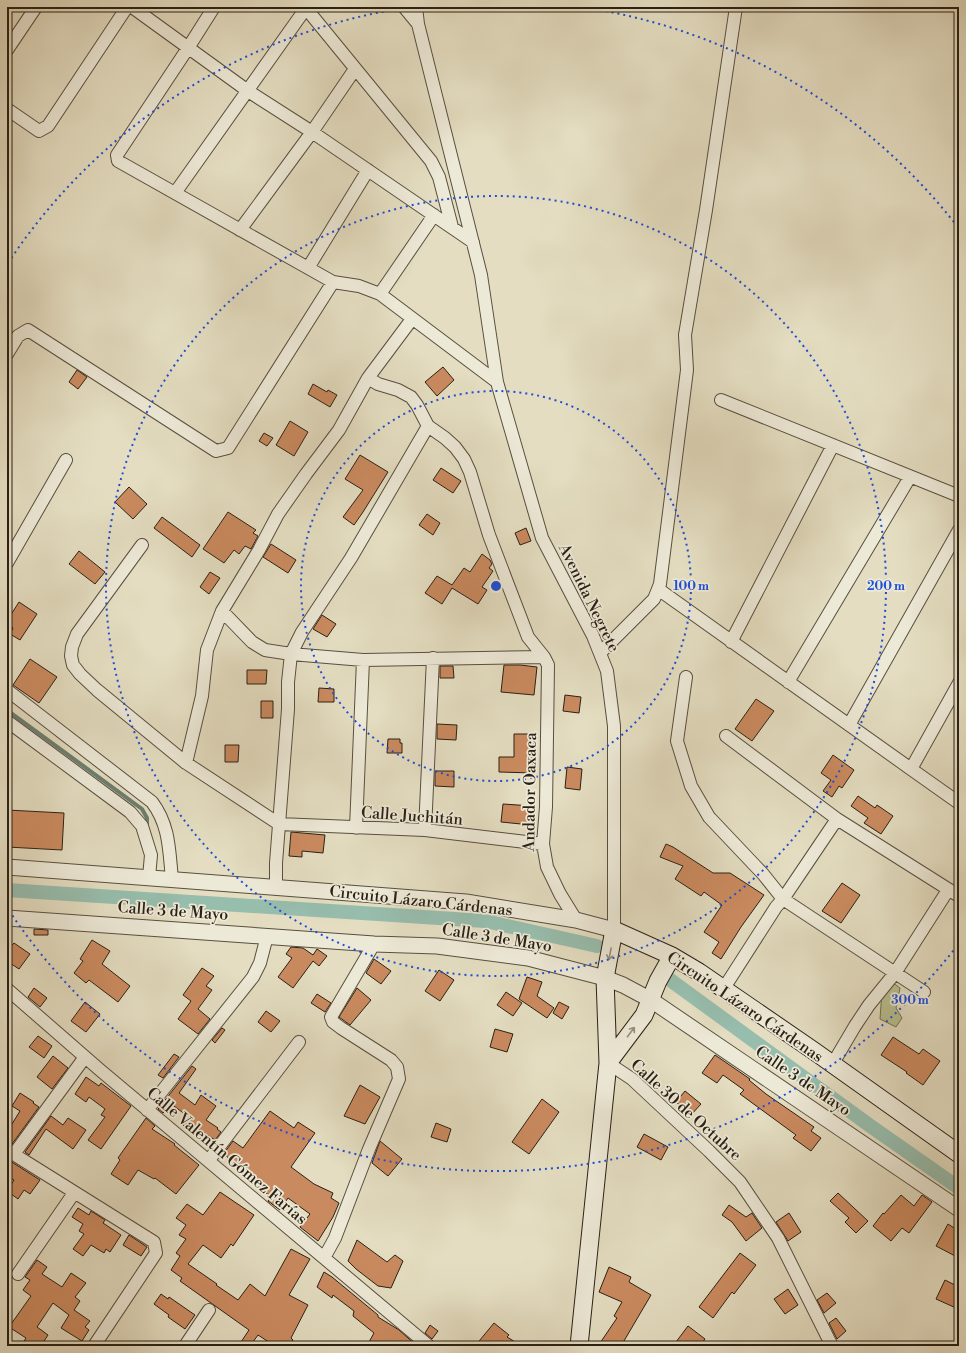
<svg xmlns="http://www.w3.org/2000/svg" width="966" height="1353" font-family="'Libre Bodoni',serif">
<style>
.green{fill:#b9c090;stroke:#727052}
.lines{fill:none;stroke-linecap:round;stroke-linejoin:round}
.stream{stroke:#6b7e70;stroke-width:4}
.canal{stroke:#97bdad;stroke-width:14}
.building{fill:#ca8a5f;stroke:#2a2015}
.minor-casing{stroke:#584f40;stroke-width:14}
.tertiary-casing{stroke:#584f40;stroke-width:17}
.secondary-casing{stroke:#2a2015;stroke-width:19}
.minor{stroke:#ede9d7;stroke-width:12}
.tertiary{stroke:#ede9d7;stroke-width:15}
.secondary{stroke:#ede9d7;stroke-width:17}
.oneway{stroke:#958f80}
.ring{fill:none;stroke:#1d4ed8;stroke-width:2;stroke-dasharray:2 4}
.labels{text-anchor:middle;dominant-baseline:central;stroke-width:3.5;stroke-linejoin:round;paint-order:stroke}
.street-label{font-size:16px;fill:#2a2015;stroke:#ede9d7}
.centre{fill:#1d4ed8;stroke:#ede9d7;stroke-width:2}
.ring-label{font-size:12px;text-anchor:middle;font-weight:bold;fill:#1d4ed8;stroke:#ede9d7;stroke-width:3.5;stroke-linejoin:round;paint-order:stroke}
</style>
<rect width="100%" height="100%" fill="#e4ddc1"/>
<filter id="stains"><feTurbulence type="fractalNoise" baseFrequency=".005" numOctaves="4"/><feColorMatrix values="0 0 0 0 .2 0 0 0 0 .09 0 0 0 0 .02 0 0 0 .5 -.17"/></filter>
<radialGradient id="worn" r=".72"><stop offset=".6" stop-color="#630" stop-opacity="0"/><stop offset="1" stop-color="#630" stop-opacity=".3"/></radialGradient>
<path class="green" d="M892,982l8,6 -4,20 6,10 -6,9 -16,-8 2,-29z"/>
<g class="lines">
<path class="stream" d="M7,710l135,99 5,9v9"/>
<path class="canal" d="M7,890l478,31 112,25
M662,974l207,151 90,63"/>
</g>
<path class="building" d="M443,367l11,13 -17,16 -12,-14z
M77,370l10,7 -9,12 -9,-7z
M313,384l14,8 1,-2 9,5 -7,12 -22,-13z
M290,421l18,11 -14,24 -18,-11z
M264,433l9,5 -6,8 -8,-5z
M360,455l28,17 -25,40 -9,13 -11,-8 20,-27 -18,-11z
M441,468l20,13 -8,12 -20,-13z
M129,487l18,17 -14,15 -18,-17z
M228,512l28,18 -3,3 5,3 -7,13 -6,-3 -6,8 -5,-4 -10,13 -21,-14z
M427,514l13,9 -7,12 -14,-10z
M162,517l38,28 -8,12 -38,-29z
M526,528l5,13 -11,4 -5,-12z
M271,544l25,16 -8,13 -25,-16z
M79,551l26,21 -10,12 -26,-20z
M482,554l8,6 2,4 -3,4 4,3 -11,16 5,3 -9,14 -26,-16 -10,16 -17,-11 12,-17 15,9 12,-17 6,4z
M210,572l10,6 -11,16 -9,-7z
M19,602l18,12 -17,26 -10,-6 3,-6 -6,-4v-3z
M322,615l14,9 -9,13 -14,-8z
M30,659l27,18 -18,26 -26,-18z
M504,665h16l17,2 -3,28 -33,-3z
M440,666h13l1,12h-14z
M247,670h20l-1,14h-19z
M319,688l15,1v13h-16z
M565,695l16,2 -2,16 -16,-2z
M756,699l18,12 -22,30 -17,-12z
M261,701h12v17h-12z
M437,724l20,1 -1,15 -19,-1z
M514,734h20l-1,39 -34,-1v-15h15z
M388,739h12v4h2v10h-15z
M225,745h14l-1,17h-13z
M833,755l21,15 -12,18 -3,-2 -7,11 -9,-6 8,-11 -10,-7z
M567,767l15,2 -2,21 -15,-2z
M435,771h19v16l-19,-1z
M858,796l17,12 2,-3 16,11 -12,18 -17,-11 4,-5 -17,-12z
M503,804l29,2 -1,19 -30,-3z
M7,810l57,3 -2,37 -55,-3z
M291,832l34,3 -2,18 -21,-2v6l-13,-1z
M666,844l7,3 40,26h17l34,22 -23,32 -20,32 -9,-6 7,-11 -15,-10 18,-27 -18,-13 -3,4 -26,-17 8,-13 -23,-9z
M842,883l18,12 -19,28 -19,-12z
M34,929l14,1v5h-14z
M92,940l18,11 -8,13 28,22 -12,16 -29,-22 -3,3 -12,-10 9,-12 -3,-2z
M14,943l16,11 -11,15 -12,-8v-10z
M291,947l12,1 10,7 4,-6 10,7 -8,10 -6,-5 -20,27 -15,-11 14,-19 -6,-4z
M374,959l17,12 -10,13 -15,-11z
M202,968l12,8 -8,10 6,4 -14,19 12,10 -12,15 -20,-15 13,-18 -8,-6z
M439,970l15,10 -14,21 -15,-10z
M527,977l15,5 -5,14 17,12 -7,10 -28,-19z
M34,988l13,10 -7,9 -12,-10z
M357,988l14,12 -21,25 -11,-8z
M506,992l16,11 -9,13 -16,-11z
M317,994l14,9 -6,9 -14,-9z
M85,1002l15,12 -14,18 -15,-11z
M559,1002l10,5 -7,12 -9,-6z
M266,1011l14,10 -9,11 -13,-10z
M222,1028l3,2 -10,13 -3,-3z
M495,1029l18,5 -6,18 -17,-5z
M38,1036l14,10 -8,12 -15,-11z
M893,1037l26,17 4,-5 17,12 -17,24 -17,-12 1,-1 -26,-17z
M174,1054l5,3 -16,21 -5,-3z
M715,1055l35,24 -1,1 17,14 48,33 -3,4 10,7 -10,13 -18,-13 3,-3 -56,-41 4,-4 -21,-15 -6,8 -15,-10z
M53,1056l15,12 -16,21 -15,-12z
M192,1066l4,3 -17,24 16,12 6,-10 15,11 -10,14 12,8 -1,1 4,3 -6,8 -18,-12 -3,4 -11,-7 6,-8 -18,-13 -8,9 -5,-4z
M86,1077l13,9 2,-3 30,23 -30,43 -13,-9 17,-23 -4,-2 4,-6 -16,-12 -3,5 -11,-8z
M360,1085l20,12 -15,27 -21,-8z
M685,1091l16,13 -10,11 -15,-13z
M20,1093l14,9 -1,1 6,4 -27,37 -5,-2v-10l13,-21 -8,-5z
M542,1099l17,13 -30,42 -17,-12z
M270,1111l24,17 4,-6 17,11 -24,34 23,17 19,9 -2,5 8,5 -6,14 -15,24 -18,-14 10,-13 -22,-16 -8,12 -12,-9 3,-4 -11,-9 1,-1 -21,-15 -16,-19 9,-12 10,7z
M51,1116l12,9 5,-7 18,12 -13,19 -27,-20 -17,26 -4,-3z
M146,1118l9,8 -3,3 23,15 -1,1 25,20 -23,29 -21,-16 -1,1 -16,-9 -10,15 -17,-11 9,-14 -2,-2z
M436,1123l15,6 -4,13 -16,-5z
M644,1134l24,13 -7,13 -24,-13z
M380,1141l22,18 -14,17 -16,-13z
M7,1159l33,21 -10,14 -6,-4 -6,9 -11,-8 7,-11 -7,-4z
M220,1192l34,23 -21,31 -2,-2 -10,14 -18,-13 -15,19 29,20 -1,1 22,15 12,-16 15,12 26,-47 19,10 -21,36 19,10 -17,33 2,2 -5,6h-13l-17,-11 -8,11h-3l-6,-4 8,-12 -69,-49 2,-3 -11,-8 9,-14 -4,-3 10,-14 -7,-4 7,-10 -10,-7 11,-14 16,11z
M838,1193l30,28 -12,12 -11,-11 4,-4 -19,-17z
M901,1195l13,11 8,-11 10,7 -23,31 -7,-5 -11,13 -18,-15 10,-13 1,1z
M729,1205l17,12 6,-4 10,15 -16,13 -14,-19 -10,-7z
M78,1208l11,7 2,-4 14,9 -2,3 18,12 -11,17 -4,-3 -2,4 -13,-8 -8,11 -10,-7 11,-15 -5,-3 4,-7 -11,-7z
M789,1213l12,19 -13,9 -12,-19z
M948,1224l11,7v27l-23,-12z
M129,1235l18,12 -6,9 -18,-11z
M357,1240l30,22 8,-7 8,6 -12,27 -13,-2 -22,-17 -8,-8z
M740,1253l16,12 -22,29 -2,-2 -19,26 -14,-11z
M37,1260l10,7 -5,7 20,13 9,-14 15,10 -11,14 5,4 -6,9 16,11 -5,6 4,3 -7,11 -21,-13 8,-13 -16,-12 -16,24 11,8 -7,11h-20l5,-8 -17,-11 22,-31 -8,-6 7,-10 -5,-3z
M609,1267l22,10 -2,5 22,13 -30,51h-23l19,-28 -3,-2 8,-14 -23,-10z
M324,1272l8,5 46,38v2l21,13 18,16h-43l-5,-4 5,-9 -21,-17 1,-5 -21,-16 -1,3 -15,-11z
M945,1280l14,7v14l-3,7 -20,-9z
M788,1289l10,16 -13,9 -11,-15z
M827,1293l9,10 -12,10 -7,-13z
M161,1294l7,5 1,-2 26,18 -10,14 -17,-12 1,-2 -15,-11z
M836,1318l10,13 -9,8 -8,-16z
M494,1323l15,12 -2,2 15,9h-47z
M430,1325l8,6 -6,8 -7,-6z
M688,1326l17,13 -5,7h-18l-6,-4z"/>
<g class="lines">
<g class="minor-casing">
<path id="minor" d="M132,7l116,84 64,41 161,110
M214,7l-26,41 -71,107 1,6 215,121 26,4 21,8 117,88
M305,7l126,154 8,16 13,50
M404,7l14,17
M416,7l2,17 16,64 47,187 16,107 45,156 51,98 14,35 7,55v204
M7,50l29,-43
M7,109l32,22 9,-5 79,-119
M175,193l131,-185
M240,230l72,-98 43,-63
M308,268l60,-98
M380,294l54,-79
M7,354l11,-18 10,-6 188,121 12,-3 105,-166
M368,378l10,6 20,6 13,7 6,8 11,21 17,12 10,9 9,12 6,13 19,63 39,102 16,20 4,8 -2,142 -3,37 4,23 13,27 16,26
M721,400l238,96
M142,545l-65,89 -5,13 -1,9 2,9 7,9 17,16 89,73 93,61 146,6 118,14
M7,563l59,-103
M658,589l253,180
M222,611l30,31 13,8 26,4 72,6 181,-3
M731,642l102,-197
M600,653l54,-54 6,-15 27,-214 -2,-35 21,-125 30,-203
M686,677l-9,64 14,45 18,31 54,57 20,25 141,93
M788,682l122,-205
M959,683l-48,86 48,34
M7,690l145,112c18,24 17,49 20,77
M7,721l123,91 12,14 9,29 -2,22
M849,725l110,-195
M726,736l111,83 122,77
M186,763l16,-67 5,-46 15,-39 37,-61 19,-36 28,-40 33,-44 29,-52 44,-59
M356,828l7,-168
M425,830l8,-172
M276,887v-24l12,-154v-27l3,-28 11,-22 49,-74 77,-132
M724,988l52,-81 7,-8 54,-80
M7,989l93,81 329,276
M608,1063l24,16 77,72 31,31 38,56 54,108
M832,1065l23,-39 14,-21 26,-32 53,-83
M147,1110l106,-133 7,-14 7,-27
M7,1150l147,92 2,11 -62,93
M14,1154l71,-97
M209,1160l90,-118
M324,1258l11,-20 34,-89 30,-70 -2,-12 -6,-7 -50,-32 -8,-6 -2,-5 43,-73
M18,1274l56,-81
M185,1346l24,-36"/>
</g>
<g class="tertiary-casing">
<path id="tertiary" d="M7,867l459,35 110,18 38,10
M7,918l367,26 63,2 91,12 77,20 18,7 28,15 308,209"/>
</g>
<g class="secondary-casing">
<path id="secondary" d="M608,1063l36,-48 14,-34 14,-25
M579,1346l29,-283 -3,-85 9,-48 58,26 27,16 115,79 145,103"/>
</g>
<use href="#minor" class="minor"/>
<use href="#tertiary" class="tertiary"/>
<use href="#secondary" class="secondary"/>
</g>
<defs><path id="oneway-shaft" d="M-6 0H5M1.5-3L5.5 0L1.5 3" fill="none" stroke-width="1.6" stroke-linecap="round" stroke-linejoin="round"/></defs>
<g class="oneway">
<use href="#oneway-shaft" transform="translate(610 954) rotate(101)"/>
<use href="#oneway-shaft" transform="translate(631 1032) rotate(-53)"/>
</g>
<g class="ring">
<circle cx="496" cy="586" r="195"/>
<circle cx="496" cy="586" r="390"/>
<path d="M957 946A585 585 0 0 1 8 909M8 263A585 585 0 0 1 410 7M582 7A585 585 0 0 1 957 226"/>
</g>
<g class="labels">
<g class="street-label">
<text transform="translate(589 598) rotate(64)">Avenida Negrete</text>
<text transform="translate(530 792) rotate(-89)">Andador Oaxaca</text>
<text transform="translate(412 816) rotate(4)">Calle Juchitán</text>
<text transform="translate(421 901) rotate(6)">Circuito Lázaro Cárdenas</text>
<text transform="translate(173 911) rotate(4)">Calle 3 de Mayo</text>
<text transform="translate(497 938) rotate(9)">Calle 3 de Mayo</text>
<text transform="translate(745 1007) rotate(34)">Circuito Lázaro Cárdenas</text>
<text transform="translate(803 1081) rotate(34)">Calle 3 de Mayo</text>
<text transform="translate(686 1110) rotate(42)">Calle 30 de Octubre</text>
<text transform="translate(227 1156) rotate(40)">Calle Valentín Gómez Farías</text>
</g>
</g>
<circle cx="496" cy="586" r="6" class="centre"/>
<g class="ring-label">
<text x="691" y="590">100 m</text>
<text x="886" y="590">200 m</text>
<text x="910" y="1004">300 m</text>
</g>
<rect width="966" height="1353" fill="none" stroke="#e4ddc1" stroke-width="24"/>
<rect x="8" y="8" width="950" height="1337" fill="none" stroke="#2a2015" stroke-width="2"/>
<rect x="12" y="12" width="942" height="1329" fill="none" stroke="#2a2015"/>
<rect width="100%" height="100%" filter="url(#stains)"/>
<rect width="100%" height="100%" fill="url(#worn)"/>
</svg>
